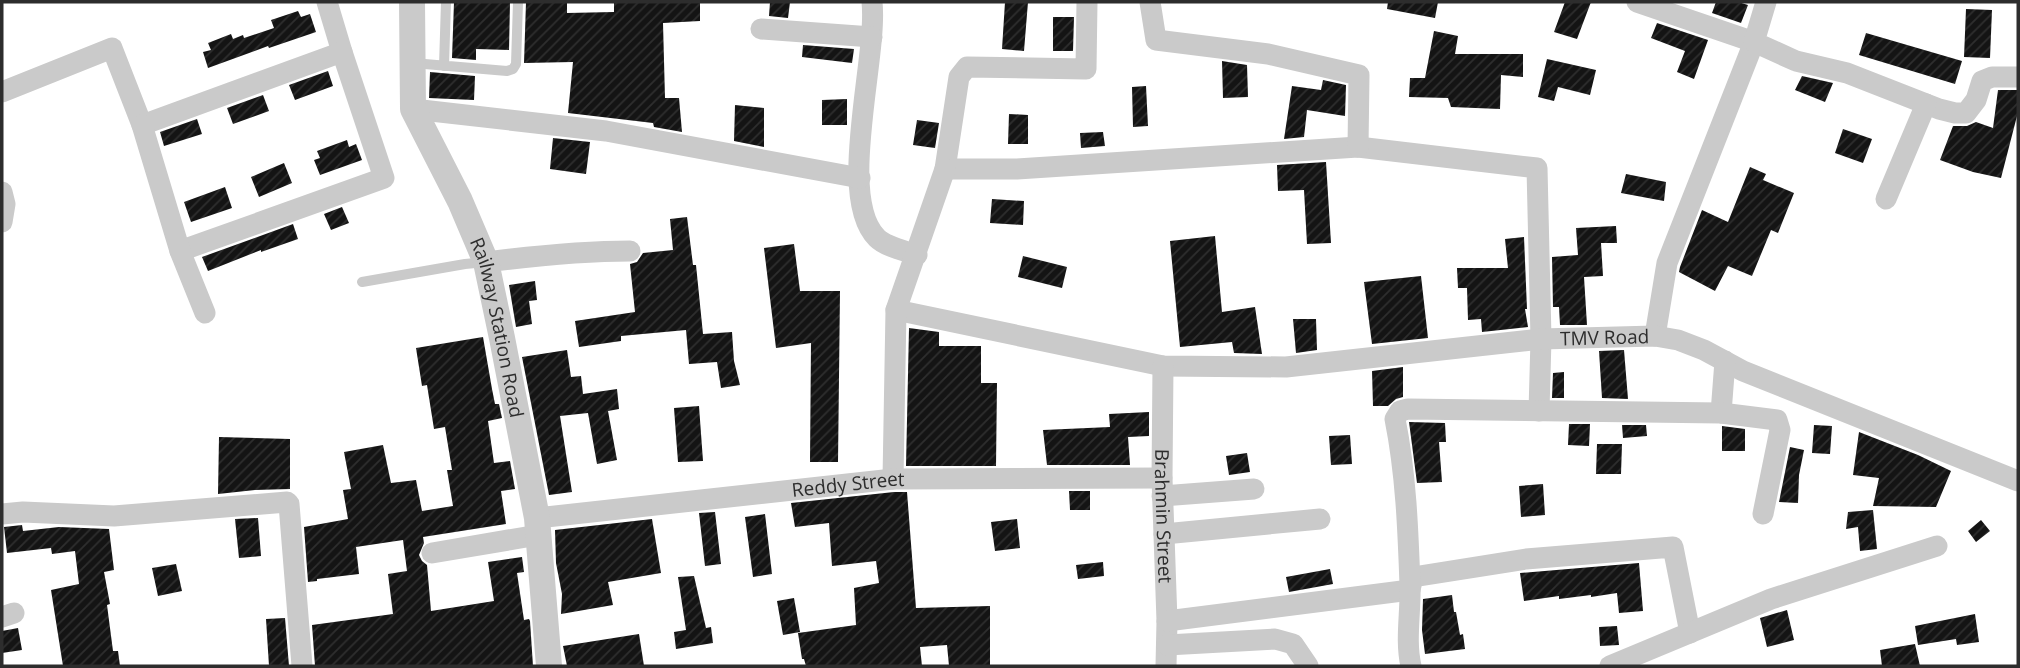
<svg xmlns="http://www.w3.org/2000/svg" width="2020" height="668" font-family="'Open Sans',sans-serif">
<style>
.building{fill:url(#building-hatch)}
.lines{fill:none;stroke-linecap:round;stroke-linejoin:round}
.service{stroke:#cacaca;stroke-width:10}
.minor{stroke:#cacaca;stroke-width:21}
.tertiary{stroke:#cacaca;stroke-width:26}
.labels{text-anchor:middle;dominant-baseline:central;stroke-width:7;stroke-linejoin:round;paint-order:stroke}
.street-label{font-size:19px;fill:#2d2d2d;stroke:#fff}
</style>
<defs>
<pattern id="building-hatch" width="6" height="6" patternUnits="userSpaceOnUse" patternTransform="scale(1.75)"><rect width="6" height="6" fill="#141414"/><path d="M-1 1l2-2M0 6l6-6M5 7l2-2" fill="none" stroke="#2e2e2e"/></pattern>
</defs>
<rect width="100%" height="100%" fill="#fff"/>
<path class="building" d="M454,2h56l-1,48 -33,-1v11l-24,-2z
M526,2h41v11l47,-1v-10h86v19l-37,2 2,75h14l3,34 -28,-5 -1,-4 -85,-10 5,-51 -49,1z
M770,2h20l-2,16 -19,-2z
M1005,2h23l-4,49 -22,-2z
M1388,2h50l-3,16 -48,-9z
M1565,2h26l-14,37 -23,-7z
M1716,2h22l10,3 -7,18 -29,-10z
M1966,9l26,1 -2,48 -26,-1z
M298,11l3,6 9,-3 6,18 -47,16 -1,-2 -60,22 -5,-16 8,-2 -3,-7 23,-9 2,5 10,-4 1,3 30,-10 -3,-8z
M1053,17h21l-1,34h-20z
M1657,23l51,17 -14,39 -17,-7 8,-21 -34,-13z
M1434,31l24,5 -3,18h68v23l-22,-2 -1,34 -49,-2 -3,-9 -39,-1 1,-19h15z
M1866,33l96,28 -7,23 -96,-29z
M803,45l51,4 -2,14 -50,-6z
M1547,59l49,11 -6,25 -32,-8 -4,14 -16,-4z
M1222,61l25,4 1,32 -25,1z
M328,71l5,15 -38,14 -6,-15z
M430,72l45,4 -1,24 -45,-2z
M1802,76l31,7 -8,19 -30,-12z
M1323,80l23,5 -1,31 -38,-6 -3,27 -20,2 8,-53 29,4z
M1146,86l2,40 -15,1 -1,-40z
M1998,90h20v26h-1l-16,62 -28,-6 -33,-12 13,-34h14l9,-4 17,6z
M263,95l6,16 -36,13 -6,-16z
M847,99v26h-25v-25z
M735,105l29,3v39l-30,-6z
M1009,114l19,1v29h-20z
M197,119l5,15 -38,12 -4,-14z
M917,120l22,3 -4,25 -22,-3z
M1843,129l29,10 -9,24 -28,-10z
M1103,132l2,14 -24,2 -1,-15z
M553,138l37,4 -4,32 -36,-5z
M347,140l2,7 7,-3 6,16 -42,15 -6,-15 6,-2 -3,-7z
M1326,162l5,81 -24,1 -3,-54 -26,1 -1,-26z
M284,163l8,20 -33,14 -8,-20z
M1750,167l16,7 -3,6 31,13 -16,40 -7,-3 -19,46 -24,-10 -13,25 -36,-19 1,-5 22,-57 26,12z
M1626,174l40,8 -2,19 -43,-8z
M225,187l7,21 -41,14 -7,-20z
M992,199l32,2 -1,24 -33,-2z
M342,207l7,16 -18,7 -7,-16z
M687,217l6,48h3l7,69 29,-2 2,29 6,24 -19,3 -4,-26 -28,2 -3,-34 -65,6v5l-42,6 -4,-26 60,-9 -5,-48 7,-2 6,-9 30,-3 -3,-31z
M293,224l5,15 -37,13v-2l-53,21 -6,-14z
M1616,226l1,17h-16l2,33 -19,1 3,48h-27l-1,-18h-6l-1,-50 26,-2 -2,-27z
M1215,236l7,76 33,-5 7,47 -28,-1 -2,-11 -52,5 -10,-106z
M1524,237l3,72h-2l3,18 -46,5 -1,-13 -13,1 -1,-32h-9l-1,-20h51l-3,-29z
M794,244l6,47h40l-2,171h-28l1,-119 -35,5 -12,-100z
M1023,256l44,11 -5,21 -44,-11z
M1421,276l7,62 -56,6 -8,-62z
M535,281l2,19 -8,1 3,23 -16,3 -7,-42z
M1293,319h23l1,31 -21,3z
M909,328l30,4v14h42v37h16l-1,83h-90z
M483,337l9,52 3,15h4l3,14 -14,3 6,42 16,-2 5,28 -14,2 5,33 -83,13 1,6 -5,12 3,6 5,4 4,46 63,-10 -6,-39 34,-5 2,15 -7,1 7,47 5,-1 1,2 3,45h-218l-3,-41 81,-11 -5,-40 19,-3 -4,-31 -47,7 3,27 -42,5v2l-9,1 -4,-55 44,-8 -5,-29 8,-1 -7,-37 39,-7 8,38 25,-3 6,31 31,-5 -6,-36h5l-7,-43 -11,2 -7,-44 -5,1 -6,-38z
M567,350l4,27 10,-1 2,18 34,-5 2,20 -11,2 9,49 -20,4 -9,-51 -28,3 12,76 -23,3 -27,-138z
M1624,350l4,49 -26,-1 -3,-47z
M1403,367v30l-7,2 -8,7h-15l-1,-35z
M1564,372v26h-12l1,-25z
M699,406l4,55 -25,1 -4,-54z
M1149,412v24l-21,1 2,28h-83l-4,-35 67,-3 -1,-13z
M1409,422l36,1 1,19h-7l3,40 -25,1z
M1569,424h21l-1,22 -21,-1z
M1622,425h24l1,11 -24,2z
M1814,425l18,1 -2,28 -18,-1z
M1722,426l23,3v22h-23z
M1859,432l59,23 33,16 -15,36 -63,-1 6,-28 -26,-3z
M1350,435l2,29 -21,1 -2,-29z
M219,437l71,2v50l-35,1 -37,4z
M1597,444h25l-1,30h-25z
M1790,447l14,3 -5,25 -1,28 -19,-1z
M1247,453l3,19 -21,3 -3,-19z
M1543,484l2,31 -24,2 -2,-31z
M1069,491h21v19h-20z
M894,492h13l9,116 74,-2v60h-41l-2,-21 -27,2 2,19h-116l-2,-7h-2l-4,-26 58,-8 -2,-37 25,-5 -3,-22 -44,5 -3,-43 -34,4 -4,-24z
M1873,510l4,39 -17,2 -2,-24 -12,2 2,-17z
M715,512l6,52 -16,2 -6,-53z
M765,514l7,60 -19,3 -8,-60z
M258,518l3,38 -22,2 -4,-39z
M652,519l9,54 -53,9 5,23 -52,9 1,-20 -6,-31 -1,-33z
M1017,519l3,29 -25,3 -4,-29z
M1981,520l9,11 -14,11 -8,-11z
M22,525l1,6 36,-4 50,2 5,41 -10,2 6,32 -3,1 6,46h5l2,15h-57l-12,-76 28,-6 -4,-33 -23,3 -1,-6 -44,5 -3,-26z
M1103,562l1,14 -26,3 -2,-14z
M1639,563l4,48 -24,2 -2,-20 -26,4v-2l-32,4v-3l-35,5 -4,-28z
M176,564l6,27 -24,5 -6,-28z
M1330,569l3,15 -44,8 -3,-15z
M694,576l12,52 5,-1 2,16 -37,6 -2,-17 12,-2 -8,-53z
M1452,595l2,17h2l4,23 3,-1 2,15 -40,5 -3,-24 1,-31z
M794,598l6,34 -17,3 -6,-34z
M1787,610l7,30 -27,7 -7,-29z
M1975,614l4,28 -22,3 -1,-6 -38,6 -3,-19z
M285,618l4,48h-20l-3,-47z
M1617,626l2,19 -19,1 -1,-19z
M18,628l4,22 -20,3v-22z
M639,634l5,32h-77l-4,-20z
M1915,644l5,22h-38l-2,-16z"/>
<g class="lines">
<path class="service" d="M413,63l94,8 6,-2 3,-5 2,-62
M444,66l2,-64
M362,282l103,-18 21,-2"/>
<g class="minor">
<path d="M327,2l15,50"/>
<path d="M872,2c6,56 -36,195 5,236 9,9 29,13 40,17"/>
<path d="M1087,2l-1,67 -119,-2 -8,10 -14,92h72l341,-22 179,21 4,171 -2,72"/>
<path d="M1150,2l6,38 112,14 91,21 -1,72"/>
<path d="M1637,2l117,40 -87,221 -12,73"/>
<path d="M1766,2l-12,40 42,19 51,12 92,36 16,4h11l10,-13 6,-19 10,-4h26"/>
<path d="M761,29l111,8"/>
<path d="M2,92l110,-44 30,77 200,-73 42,126 -204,73"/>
<path d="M413,109l193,22 254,47"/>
<path d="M142,125l38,126 25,62"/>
<path d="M2,192l3,12 -3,18"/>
<path d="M1886,199l40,-95"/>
<path d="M486,262c48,-6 95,-11 144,-11"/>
<path id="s1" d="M896,310l267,56 123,1 255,-28 114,-3 23,4 26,10 39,21 275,110"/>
<path id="s2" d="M1163,366l-1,112 5,143 -1,45"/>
<path d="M1721,413l4,-52"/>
<path d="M893,479l3,-169 49,-141"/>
<path d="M1162,496l92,-7"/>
<path d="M2,514l21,-2 91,4 173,-14 2,2 13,162"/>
<path id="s3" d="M537,518l356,-39 269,-1"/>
<path d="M1164,534l156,-15"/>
<path d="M432,553l106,-18"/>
<path d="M2,617l12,-4"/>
<path d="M1167,621l243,-31 3,-13 113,-18 147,-12 17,86"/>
<path d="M1167,645l108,-6 18,5 15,22"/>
<path d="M1411,666c-6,-26 0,-54 -1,-81 -2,-56 -4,-111 -15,-166l5,-8 8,-2 313,4 56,7 3,10 -17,84"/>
<path d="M1610,666l161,-67 166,-53"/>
</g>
<path class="tertiary" id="s4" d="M412,2l1,107 47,92 26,61 16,76 35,180 12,148"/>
</g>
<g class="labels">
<g class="street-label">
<text stroke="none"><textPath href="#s4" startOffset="343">Railway Station Road</textPath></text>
<text stroke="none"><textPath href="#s1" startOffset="716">TMV Road</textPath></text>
<text stroke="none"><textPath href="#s3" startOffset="313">Reddy Street</textPath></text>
<text stroke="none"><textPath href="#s2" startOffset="150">Brahmin Street</textPath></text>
</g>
</g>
<rect width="2020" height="668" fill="none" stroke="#2d2d2d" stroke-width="7"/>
</svg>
